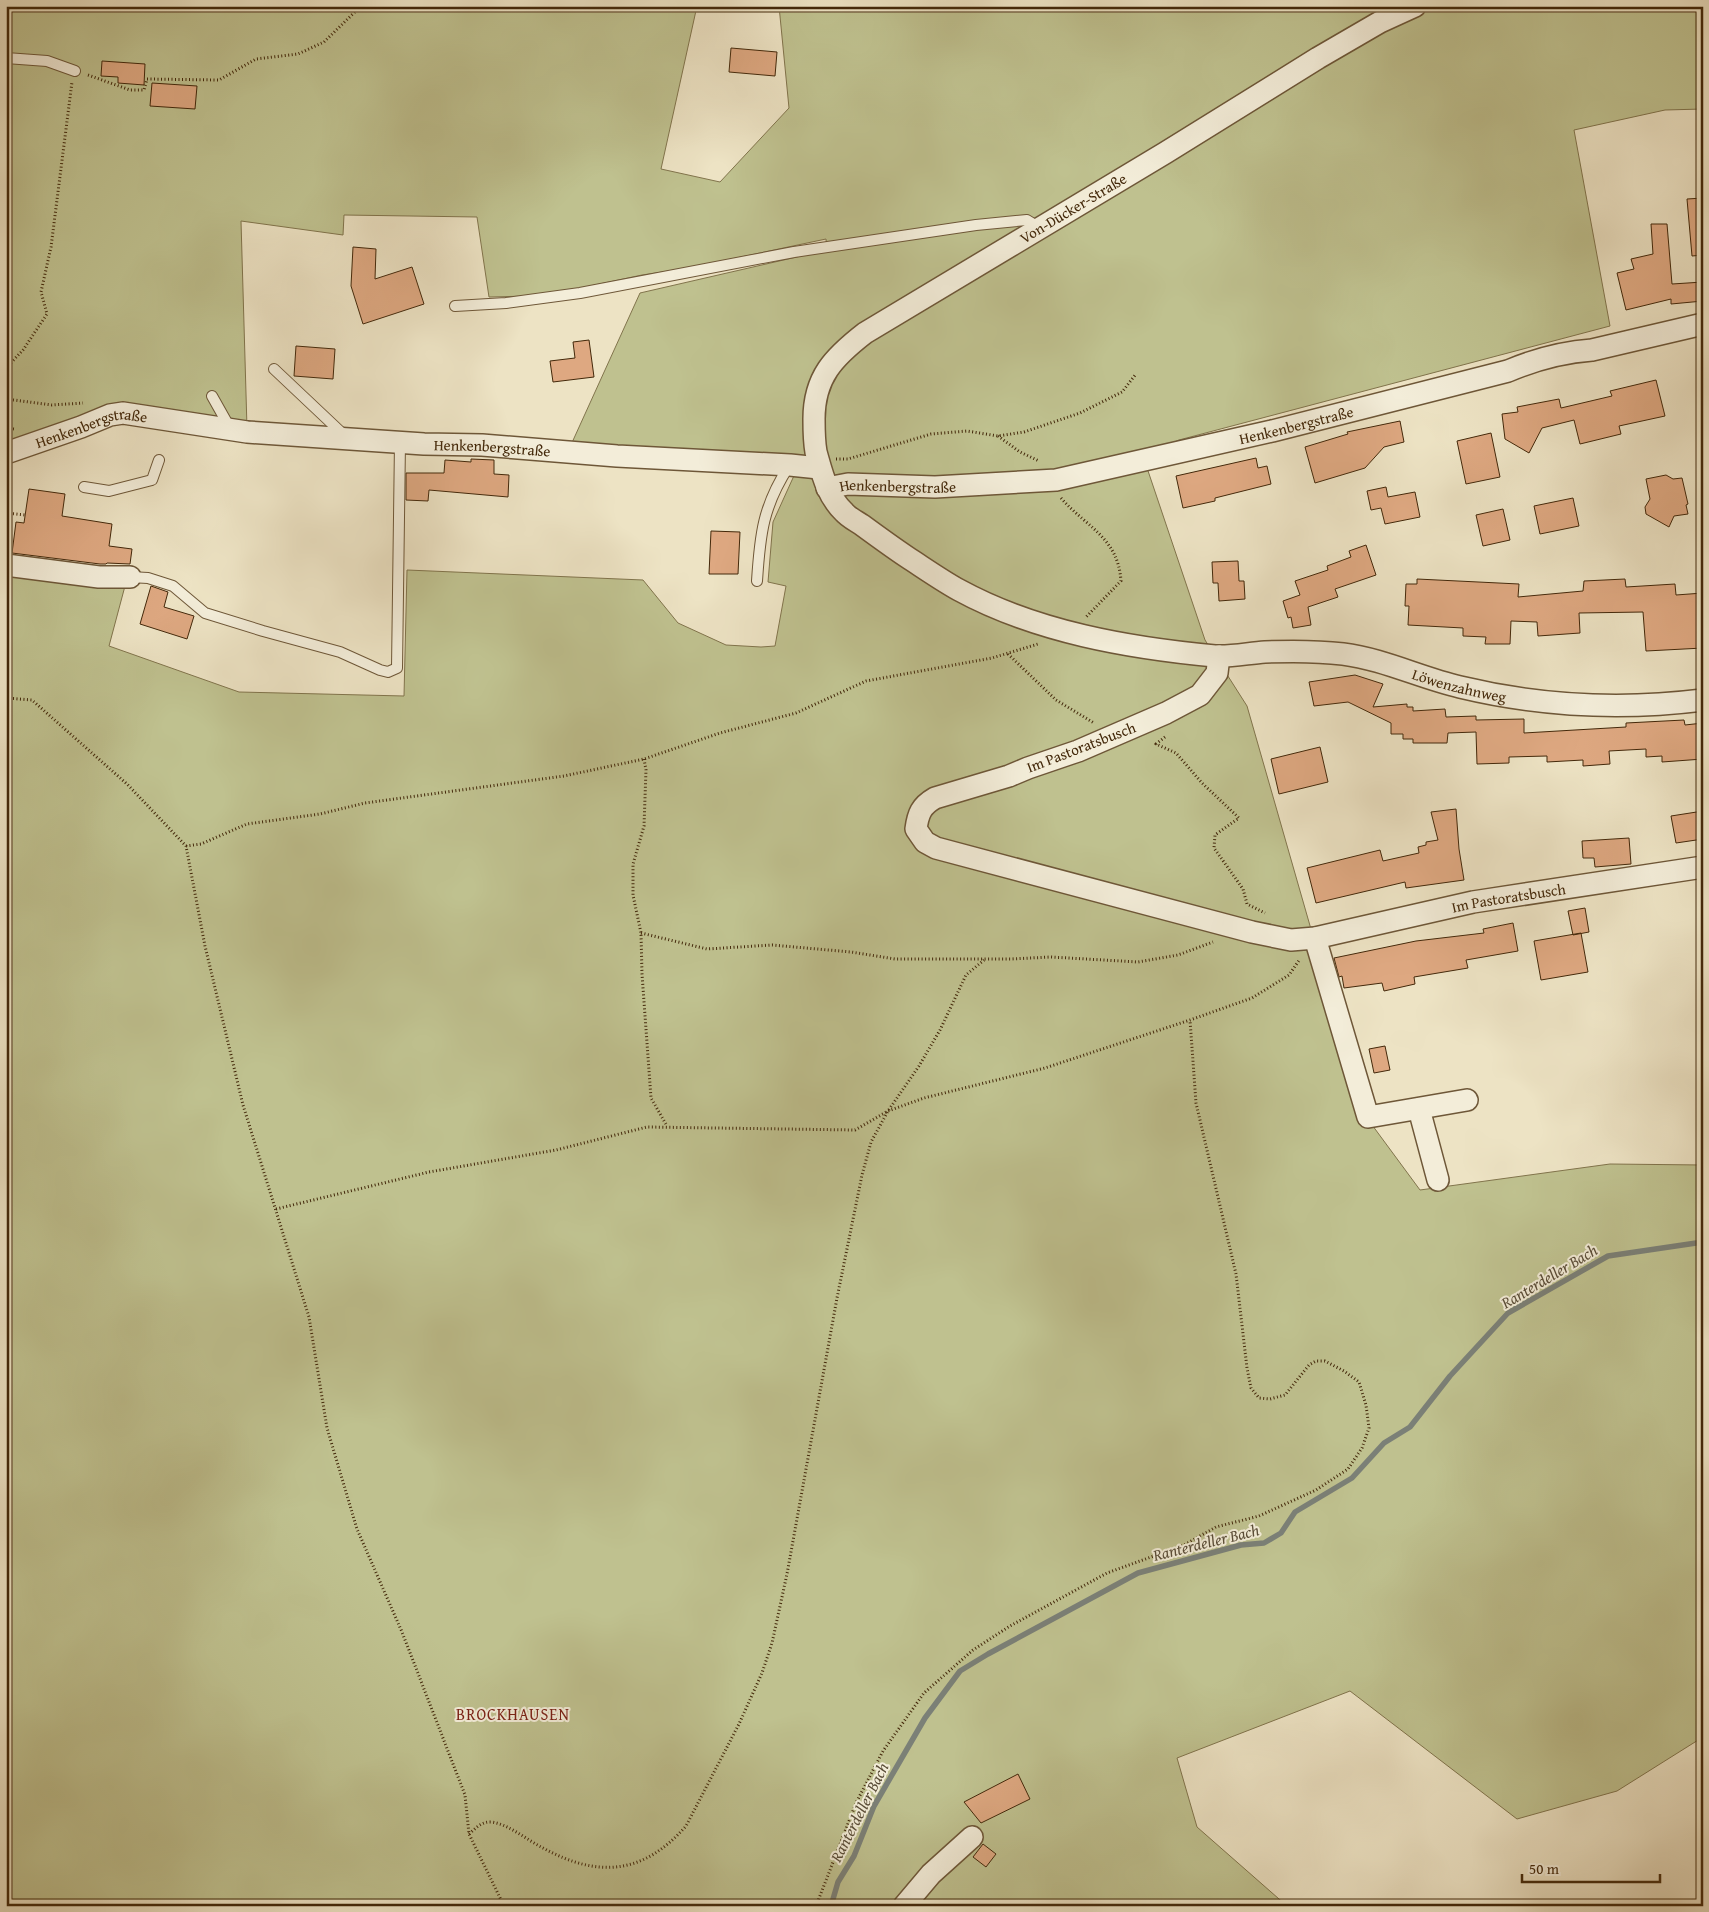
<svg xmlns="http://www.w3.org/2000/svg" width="1709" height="1912" font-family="'Gentium Book Plus',serif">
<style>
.green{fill:#bfc18f;stroke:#81744c}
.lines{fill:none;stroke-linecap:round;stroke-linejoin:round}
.stream{stroke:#7b8077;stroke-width:5.5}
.building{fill:#dea881;stroke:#43280a}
.service-casing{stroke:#6e5738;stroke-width:12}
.minor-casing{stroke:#6e5738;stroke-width:24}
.path{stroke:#43280a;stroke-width:3;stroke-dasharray:1 2.5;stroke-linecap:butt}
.service{stroke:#f3edd9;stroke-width:10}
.minor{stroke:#f3edd9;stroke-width:21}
.labels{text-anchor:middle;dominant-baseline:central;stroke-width:4;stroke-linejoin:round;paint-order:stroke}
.street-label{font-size:15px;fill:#43280a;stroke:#f3edd9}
.water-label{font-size:16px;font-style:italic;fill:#5a4d38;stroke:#f3edd9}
.neighbourhood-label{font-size:16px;letter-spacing:1px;fill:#7a1f14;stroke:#f3edd9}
</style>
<rect width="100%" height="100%" fill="#ede3c4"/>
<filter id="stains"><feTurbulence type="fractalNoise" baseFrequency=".004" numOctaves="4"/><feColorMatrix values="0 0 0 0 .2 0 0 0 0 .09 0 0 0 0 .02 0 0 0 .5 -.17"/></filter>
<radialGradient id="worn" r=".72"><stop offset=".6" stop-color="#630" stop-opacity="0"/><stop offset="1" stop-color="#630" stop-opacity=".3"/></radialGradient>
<path class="green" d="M6,6h691l-36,163 59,13 69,-74 -10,-102h924v103l-38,1 -91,20 36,196 -431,114 -36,16 62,184 42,66 117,408 56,76 190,-26 93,1v572l-86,54 -100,28 -167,-128 -173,67 20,69 90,79h-1281v-1337l119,17 -16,60 130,46 165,4 3,-126 236,10 35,43 48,22 35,2 14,-1 11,-60 -18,-4 5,-60 29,-64 -232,-11 70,-154 187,-43 -1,-11 -137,29 -47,7 -66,14 -46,7 -41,1 -12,-80 -133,-2 -1,20 -102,-14 6,207 -102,-16 -139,39z"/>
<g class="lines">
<path class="stream" d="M831,1906l7,-24 16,-26 20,-50 51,-88 35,-47 28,-17 150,-81 103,-28 23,-2 17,-10 14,-21 57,-34 32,-35 26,-16 40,-51 58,-63 100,-57 95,-14"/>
</g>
<path class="building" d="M731,48l46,4 -2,24 -46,-4z
M102,61l43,3 -1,21 -26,-2v-6l-17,-1z
M152,83l45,3 -2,23 -45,-3z
M1703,198v57l-11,1 -5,-57z
M1651,224h16l5,60 31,-2v19l-32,3v-5l-45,11 -9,-37 17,-4 -3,-10 22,-5z
M353,247l23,2 -1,30 37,-12 12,37 -61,20 -12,-38z
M589,340l5,37 -41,5 -3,-21 25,-3 -2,-16z
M296,346l39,3 -2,30 -39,-3z
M1656,380l9,36 -46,10 2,8 -41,10 -6,-24 -32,8 -13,25 -24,-14 -3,-25 16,-2 -1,-5 42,-8 2,9 51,-12 -2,-5z
M1400,421l4,21 -20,5 -19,21 -50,15 -10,-36 43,-13 -1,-2z
M1491,433l9,44 -34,7 -9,-43z
M1256,458l2,10 9,-2 4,18 -56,14v3l-32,7 -7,-32z
M471,459l23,1v14l15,1 -1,22 -79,-7 -1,11 -22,-1v-27h38l1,-13 26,2z
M1666,475l7,4 9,-1 6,26 -2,1 2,9 -14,2 -5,11 -23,-13 -1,-7 5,-8 -4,-20z
M1386,487l2,10 27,-5 5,25 -35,7 -4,-16 -10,2 -4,-19z
M29,489l36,5 -3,22 50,8 -3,22 23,3 -2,15 -23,-1 -1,1h-6l-88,-11 4,-31 8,1z
M1573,498l6,28 -39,8 -6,-28z
M1503,509l7,31 -27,6 -7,-31z
M711,531l29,1 -2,42h-29z
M1366,545l10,30 -41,14 3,8 -30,10 3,18 -18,3 -2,-11 -3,1 -5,-17 17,-6 -5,-14 33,-11 -1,-4 24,-9 -2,-6z
M1238,561l1,20h5l1,18 -26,2 -1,-18h-5l-1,-21z
M1417,579l102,5 -1,13 65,-6 1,-10 41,-2 1,8 49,-3 1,11 27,-2v55l-57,3 -3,-39 -64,1 1,20 -42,3 -1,-14 -26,-1 -1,23h-25l1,-7 -23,-1v-8l-55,-3 1,-19h-4l1,-22h11z
M151,586l17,6 -4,15 30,9 -7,23 -47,-15z
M1355,675l28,9 -10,23 34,-3v3h6v4l32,-2 1,8 30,-1v4l48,-1v14l102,-6v-4l58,-3 1,5 18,-2v36l-41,3v-6l-16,1v-8l-37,2 1,13 -27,2v-6l-36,2v-6l-38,1v6l-32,1 -1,-32 -28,1 -1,10h-34v-4h-10v-5h-12v-11l-43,-21 -34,4 -5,-24z
M1320,747l8,35 -49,12 -8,-35z
M1456,809l3,40 5,31 -58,8 -1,-6 -89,21 -9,-35 73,-18 3,11 36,-8 -1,-6 8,-2v-3l12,-2 -7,-28z
M1703,811v28l-27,4 -5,-27z
M1629,838l2,26 -36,3 -1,-9h-11l-1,-17z
M1585,908l4,24 -16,3 -5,-24z
M1513,923l5,28 -52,9 2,8 -54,9 1,7 -31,7 -2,-8 -38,5 -2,-12 -3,1 -5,-19 82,-17 68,-8 -1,-4z
M1581,933l7,39 -47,8 -7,-39z
M1385,1046l5,24 -16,3 -5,-24z
M1018,1774l12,25 -49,24 -17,-21z
M983,1844l13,10 -10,13 -13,-10z"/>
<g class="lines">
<g class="service-casing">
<path id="service" d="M6,58l41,3 28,10
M455,306l51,-3 74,-10 214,-41 182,-27 51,-5 13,8
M274,369l71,67
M212,396l18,32
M84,487l25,4 43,-11 7,-20
M130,577l18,1 25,8 32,27 58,18 77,21 40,18 8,2 9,-4 3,-226
M757,581c3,-47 6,-75 32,-115"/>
</g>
<g class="minor-casing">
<g id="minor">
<path id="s1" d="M1415,6l-35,16 -62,36 -153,95 -300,180c-31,24 -51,44 -51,86 0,12 0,22 2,33 6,21 11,44 28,60 4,5 12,9 18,13 15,11 30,22 45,32 17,11 34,23 52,33 77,42 170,58 256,66 17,1 34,-3 50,-4 25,-1 53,-1 78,2 40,5 78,24 117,33 79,19 162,23 243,13"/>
<path id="s2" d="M6,453l75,-26 29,-12 13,-2 124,19 177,12 58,1 135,11 173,9 29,3"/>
<path id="s3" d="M827,488l21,-4 87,3 121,-7 216,-49 236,-60c26,-11 56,-19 84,-21l111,-26"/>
<path d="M6,565l93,12h31"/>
<path id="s4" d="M1219,656l-2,17 -17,22 -34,18 -88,38 -50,17 -19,8 -74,22c-14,8 -17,16 -19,31l9,13 11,6 316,84 39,8 24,-2 158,-36 230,-35"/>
<path d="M1315,938l53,179 99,-17"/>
<path d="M1419,1109l19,71"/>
<path d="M904,1906l27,-32 41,-37"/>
</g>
</g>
<path class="path" d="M88,75l42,15h14l3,-11 72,1 37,-21 42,-5 26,-12 37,-36
M6,368l17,-18 24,-36 -6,-22 10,-45 21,-165
M6,399l46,6 31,-2
M6,428l8,1
M998,436l22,16 19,9
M836,459h12l83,-25 36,-3 31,5 26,-4 56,-19 42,-21 14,-18
M1061,498c25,29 57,39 60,83l-35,36
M6,513l19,2
M1008,654l48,46 38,23
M6,698l26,2 95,84 59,62 19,100 38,159 66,212 18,111 30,101 45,103 63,163 4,39 35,72
M1165,737l-9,7 20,9 26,30 37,35 -24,17 -1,13 29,41 4,15 18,9
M644,759l2,11 -2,56 -11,38v31l8,38 1,41 9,124 16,28
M186,846l15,-2 46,-20 73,-10 45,-11 199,-27 80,-17 76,-26 76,-20 70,-32 126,-23 46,-14
M641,933l66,16 65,-4 79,7 44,7h116l40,-2 87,5 40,-7 35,-13
M276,1209l153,-37 127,-22 91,-23 208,3 33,-19 36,-13 121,-30 145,-48 62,-22 37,-23 11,-16
M469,1834c7,-6 13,-13 23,-12 18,3 35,18 51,26 55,30 100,27 143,-22l53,-102 23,-51 10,-30 15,-69 50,-276 25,-123 9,-33 17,-31 31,-45 21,-36 26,-55 18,-15
M816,1906l40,-103 27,-52 41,-58 49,-43 37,-24 97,-53 77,-28 32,-18 43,-11 57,-26 32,-21 14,-21 7,-20 -3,-23 -7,-23 -15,-11 -19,-10h-9l-7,4 -24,30 -15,4 -11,-1 -8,-10 -4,-20 -11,-94 -40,-171 -6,-83"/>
<use href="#service" class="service"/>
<use href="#minor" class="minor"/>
</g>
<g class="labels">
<g class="street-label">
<text transform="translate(1073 208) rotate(-31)">Von-Dücker-Straße</text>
<text stroke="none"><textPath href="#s3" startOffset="476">Henkenbergstraße</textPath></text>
<text stroke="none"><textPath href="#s2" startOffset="90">Henkenbergstraße</textPath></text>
<text stroke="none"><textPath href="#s2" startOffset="495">Henkenbergstraße</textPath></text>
<text stroke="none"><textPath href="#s3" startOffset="71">Henkenbergstraße</textPath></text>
<text stroke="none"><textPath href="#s1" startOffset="1499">Löwenzahnweg</textPath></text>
<text transform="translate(1081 747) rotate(-21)">Im Pastoratsbusch</text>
<text stroke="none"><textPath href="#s4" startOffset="985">Im Pastoratsbusch</textPath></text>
</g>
<g class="water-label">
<text transform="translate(1549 1276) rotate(-31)">Ranterdeller Bach</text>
<text transform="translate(1206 1542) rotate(-14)">Ranterdeller Bach</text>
<text transform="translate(859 1812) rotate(-63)">Ranterdeller Bach</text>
</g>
<g class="neighbourhood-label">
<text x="513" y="1714">BROCKHAUSEN</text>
</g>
</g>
<rect width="1709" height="1912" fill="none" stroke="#ede3c4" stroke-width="25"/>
<rect x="8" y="8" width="1694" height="1897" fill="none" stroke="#43280a" stroke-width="2.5"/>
<rect x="12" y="12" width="1684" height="1887" fill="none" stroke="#43280a"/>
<path d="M1522 1874v8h138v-8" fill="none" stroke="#43280a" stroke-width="2.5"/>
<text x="1529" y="1874" font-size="15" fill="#43280a" stroke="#f3edd9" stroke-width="4" paint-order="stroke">50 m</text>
<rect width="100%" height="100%" filter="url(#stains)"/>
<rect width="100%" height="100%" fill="url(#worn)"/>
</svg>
